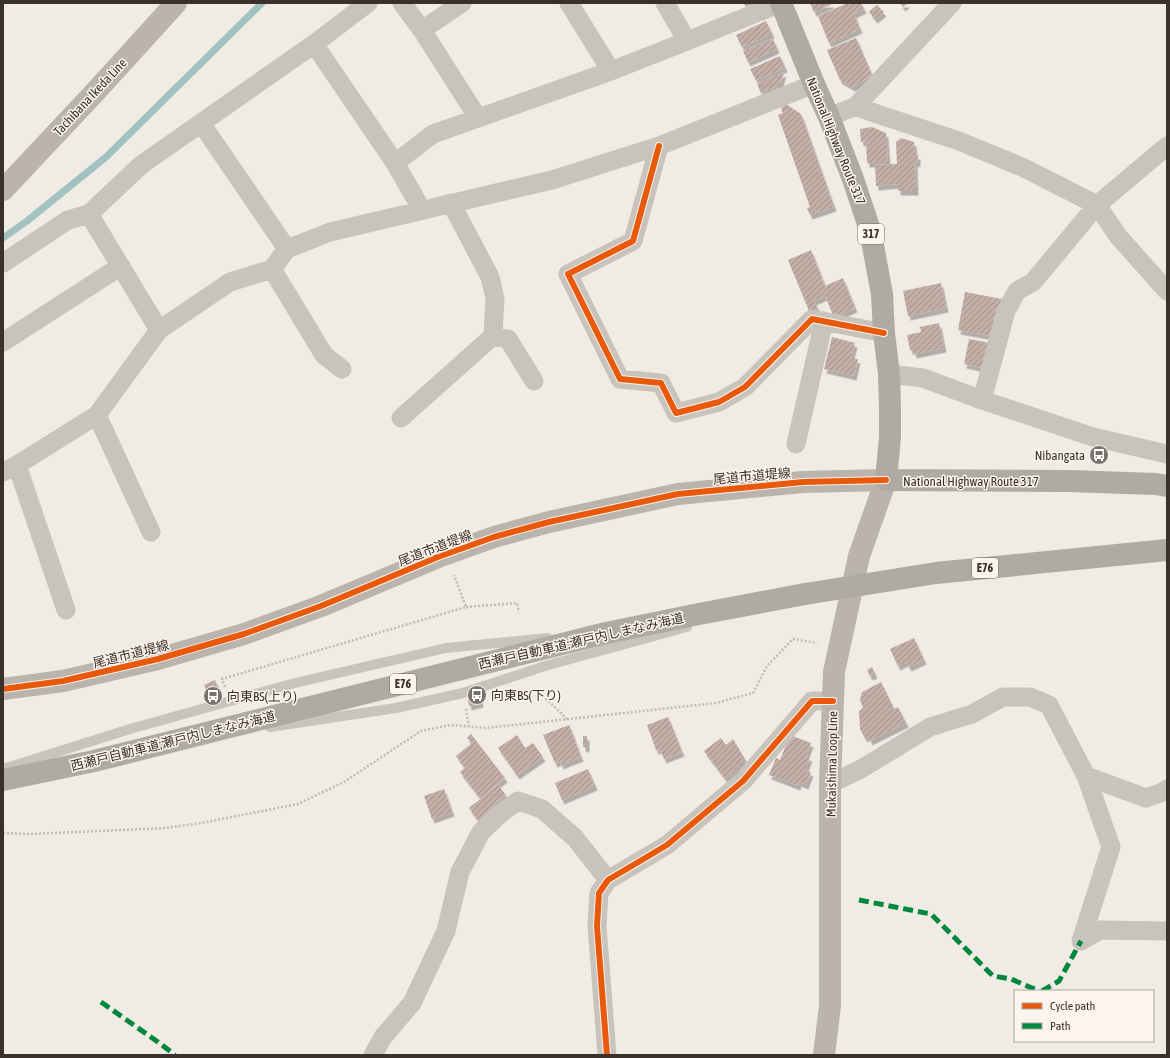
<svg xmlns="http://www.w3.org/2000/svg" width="1170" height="1058" font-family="'Asap Condensed','Noto Sans JP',sans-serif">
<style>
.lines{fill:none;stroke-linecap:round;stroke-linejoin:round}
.stream{stroke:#a1c2c1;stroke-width:7}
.building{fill:url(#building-hatch);filter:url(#shadow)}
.path{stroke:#c2bbb6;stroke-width:2.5;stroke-dasharray:2 2;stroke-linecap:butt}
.lane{stroke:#c9c3be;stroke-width:10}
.street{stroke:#c9c3be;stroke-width:19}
.secondary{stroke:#bab3ae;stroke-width:22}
.highway{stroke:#afaaa4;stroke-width:22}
.highway-bridge{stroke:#afaaa4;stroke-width:22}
.quiet{stroke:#00873e;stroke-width:5;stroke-dasharray:10 5;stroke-linecap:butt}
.cycleway-casing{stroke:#fbf5ee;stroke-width:8}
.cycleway{stroke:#e8590c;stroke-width:6}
.labels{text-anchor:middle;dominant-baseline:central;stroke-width:3;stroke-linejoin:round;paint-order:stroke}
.shield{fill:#fbf5ee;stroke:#756b66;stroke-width:1}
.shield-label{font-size:12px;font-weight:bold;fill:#3b302b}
.street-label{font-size:13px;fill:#3b302b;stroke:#fbf5ee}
.poi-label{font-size:13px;fill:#3b302b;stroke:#fbf5ee;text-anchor:start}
</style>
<defs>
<pattern id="building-hatch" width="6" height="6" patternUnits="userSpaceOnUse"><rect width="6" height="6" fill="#c3afa7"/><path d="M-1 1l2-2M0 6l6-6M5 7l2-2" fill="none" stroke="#a08f88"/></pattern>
<filter id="shadow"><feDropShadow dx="2.5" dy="4.5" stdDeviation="0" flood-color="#0004"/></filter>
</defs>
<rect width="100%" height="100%" fill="#f0ebe5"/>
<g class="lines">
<path class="stream" d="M3,238l24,-17 79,-64 156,-154"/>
</g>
<path class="building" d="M744,3h11l-9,4z
M810,3h22v1l-18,8z
M848,3h13l3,6 -10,5 6,15 -31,14 -11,-27z
M900,3h8l-5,4z
M877,5l7,7 -9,7 -6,-7z
M766,21l6,13 -30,13 -6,-12z
M856,38l16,37 -19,12 -13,-7 -13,-30z
M773,39l4,10 -29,13 -5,-11z
M780,56l5,12 -29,12 -6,-11z
M784,72l-4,13 -19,8 -4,-9z
M786,104l15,10 33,93 -24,8 -3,-7 3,-1 -32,-92 5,-2 -2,-5z
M872,127l14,6 2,30h-21l-1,-22 -5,1 -1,-13z
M901,138l13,4 1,13h3v7l-3,1 1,28h-18v-7l-22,2 -1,-21 22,-1 -1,-22z
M811,250l14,36 18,-8 12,30 -21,9 -9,-21 -11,5 4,8 -8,4 -22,-53z
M941,283l5,25 -38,8 -5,-25z
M965,292l37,7 -6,38 -38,-7z
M939,323l5,25 -30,6 -1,-4h-3l-3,-15 14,-3 -1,-5z
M832,337l23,6 -4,15 7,1 -4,17 -30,-7z
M969,339l27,5 -5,26 -27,-6z
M914,638l10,22 -15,7 -3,-5 -8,4 -8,-17z
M872,667l3,7 -5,2 -3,-6z
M215,680l3,7 -11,5 -3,-7z
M881,682l13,27 4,-2 8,16 -36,18 -2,-5 -3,2 -5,-9 -1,-18 4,-3 -3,-8 2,-8z
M480,698l1,5 -12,3 -1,-6z
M668,717l14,35 -18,7 -4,-10 -4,1 -9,-25z
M569,725l12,32 -20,8 -1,-4 -5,2 -12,-28z
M471,734l34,44 -25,20 -20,-26 5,-4 -9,-12 16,-13 -5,-5z
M517,735l8,13 8,-5 10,14 -26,18 -19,-27z
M790,735l21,8 -5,13 4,1 -5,13 6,2 -5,13 -7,-3 -1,4 -29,-11 7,-17 4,2z
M583,736h4v12l-4,-1z
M721,738l5,7 7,-6 13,22 -20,19 -22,-29z
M588,769l7,17 -33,14 -7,-17z
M498,785l8,10 -13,10 1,1 -15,16 -10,-14z
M444,789l8,23 -20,7 -8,-23z"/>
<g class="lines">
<path class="path" d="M466,607l51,-4 2,9
M225,687l-3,-8 244,-72 -12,-32
M537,690l30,29
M466,709l3,18
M3,833l28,1 135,-6 35,-5 97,-19 46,-22 77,-51 30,-6 35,3 230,-25 37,-10 14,-27 26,-27 24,4"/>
<path class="lane" d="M270,727l126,-19 67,-15 82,-27 142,-39
M3,769l127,-40 165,-46 151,-35 102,-10"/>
<path class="street" d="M402,3l20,27 56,88
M569,3l42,68
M665,3l22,38
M422,30l40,-27
M314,44l81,119 27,47
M856,106l96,-103
M829,117l27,-11 21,8 82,27 63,26 75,38 21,31 49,55
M201,123l86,126 -15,20 52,86 18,14
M659,146l-26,95 -65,33 52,105 41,4 15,30 43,-11 26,-15 67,-68 72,14
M395,163l38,-29 178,-63 76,-30 94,-38
M89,214l52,-49 173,-121 54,-41
M287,249l43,-17 222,-52 107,-34 155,-62
M3,263l65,-43 21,-6 70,116
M493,336l15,3 26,42
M3,342l118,-76
M889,374l34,4 59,22 111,37 74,17
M982,400l24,-89 11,-20 16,-9 64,-77 70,-59
M97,415l54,117
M401,418l92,-82 2,-37 -5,-22 -39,-74
M796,444l28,-123
M17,465l49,145
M3,472l14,-7 80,-50 62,-85 71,-48 42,-13
M830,784l31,-15 69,-42 42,-13 31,-17h27l19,8 37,71 60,22 17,-6 4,-3
M1081,941l30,-94 -25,-71
M1081,941l19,-11 67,1
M373,1055l10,-18 29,-34 34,-72 14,-59 21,-40 20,-19 17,-12 24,8 33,29 33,42
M607,1055l-10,-129 2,-33 9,-13 59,-35 76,-64 69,-80h21"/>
<path class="secondary" d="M3,190l94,-100 79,-87
M3,689l60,-8 95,-22 86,-25 77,-28 117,-49 56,-20 55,-15 129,-28 125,-12 83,-2 -27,76 -25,116 -4,112v222l-6,49"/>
<path class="highway" d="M781,3l33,81 15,33 24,62 17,51 12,64 2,39 5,41 1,33v30l-4,43 183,1 87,3 11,2
M3,780l91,-19 512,-128 93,-19 106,-20"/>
<path class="highway-bridge" d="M805,594l131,-21 231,-23"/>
<path class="quiet" d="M859,900l72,14 62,62 18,3 28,12
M1042,991l17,-10 22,-40
M101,1002l57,40 17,13"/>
<g class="cycleway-casing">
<path id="cycleway" d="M659,146l-26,95 -65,33 52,105 41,4 15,30 43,-11 26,-15 67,-68 72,14
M3,689l60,-8 95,-22 86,-25 77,-28 117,-49 56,-20 55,-15 129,-28 125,-12 83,-2
M607,1055l-10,-129 2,-33 9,-13 59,-35 76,-64 69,-80h21"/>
</g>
<use href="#cycleway" class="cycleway"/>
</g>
<defs>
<g id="bus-disc" transform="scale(1)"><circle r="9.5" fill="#7a716c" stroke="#fbf5ee"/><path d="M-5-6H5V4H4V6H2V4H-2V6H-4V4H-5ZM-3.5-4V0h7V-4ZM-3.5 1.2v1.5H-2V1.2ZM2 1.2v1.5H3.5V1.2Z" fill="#fff"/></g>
</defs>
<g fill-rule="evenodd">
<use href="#bus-disc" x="1099" y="455"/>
<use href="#bus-disc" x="477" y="695"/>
<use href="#bus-disc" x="213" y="696"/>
</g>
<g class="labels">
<g class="shield">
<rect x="858" y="224" width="26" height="20" rx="3"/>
<rect x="972" y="558" width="26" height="20" rx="3"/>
<rect x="390" y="674" width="26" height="20" rx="3"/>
</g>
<g class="shield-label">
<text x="871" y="234">317</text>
<text x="985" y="568">E76</text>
<text x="403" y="684">E76</text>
</g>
<g class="street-label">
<text transform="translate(90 97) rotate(-47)">Tachibana Ikeda Line</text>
<text transform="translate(836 141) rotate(68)">National Highway Route 317</text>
<text transform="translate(752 476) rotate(-5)">尾道市道堤線</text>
<text x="971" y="481">National Highway Route 317</text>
<text transform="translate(435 548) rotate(-21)">尾道市道堤線</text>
<text transform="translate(581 641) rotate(-13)">西瀬戸自動車道;瀬戸内しまなみ海道</text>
<text transform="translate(131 654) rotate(-14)">尾道市道堤線</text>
<text transform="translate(173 741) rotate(-14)">西瀬戸自動車道;瀬戸内しまなみ海道</text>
<text transform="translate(832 764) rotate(-89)">Mukaishima Loop Line</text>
</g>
<g class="poi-label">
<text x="1085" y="455" text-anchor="end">Nibangata</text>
<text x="491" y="695">向東BS(下り)</text>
<text x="227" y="696">向東BS(上り)</text>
</g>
</g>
<rect width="1170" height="1058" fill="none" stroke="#3b302b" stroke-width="8"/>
<rect x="1014" y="990" width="140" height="52" fill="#fbf5ee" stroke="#aea6a0"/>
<rect x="1022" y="1003" width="20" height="6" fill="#e8590c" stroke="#aea6a0"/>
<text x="1050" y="1010" font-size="12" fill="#3b302b">Cycle path</text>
<rect x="1022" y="1023" width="20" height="6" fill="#00873e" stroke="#aea6a0"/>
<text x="1050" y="1030" font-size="12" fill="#3b302b">Path</text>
</svg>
